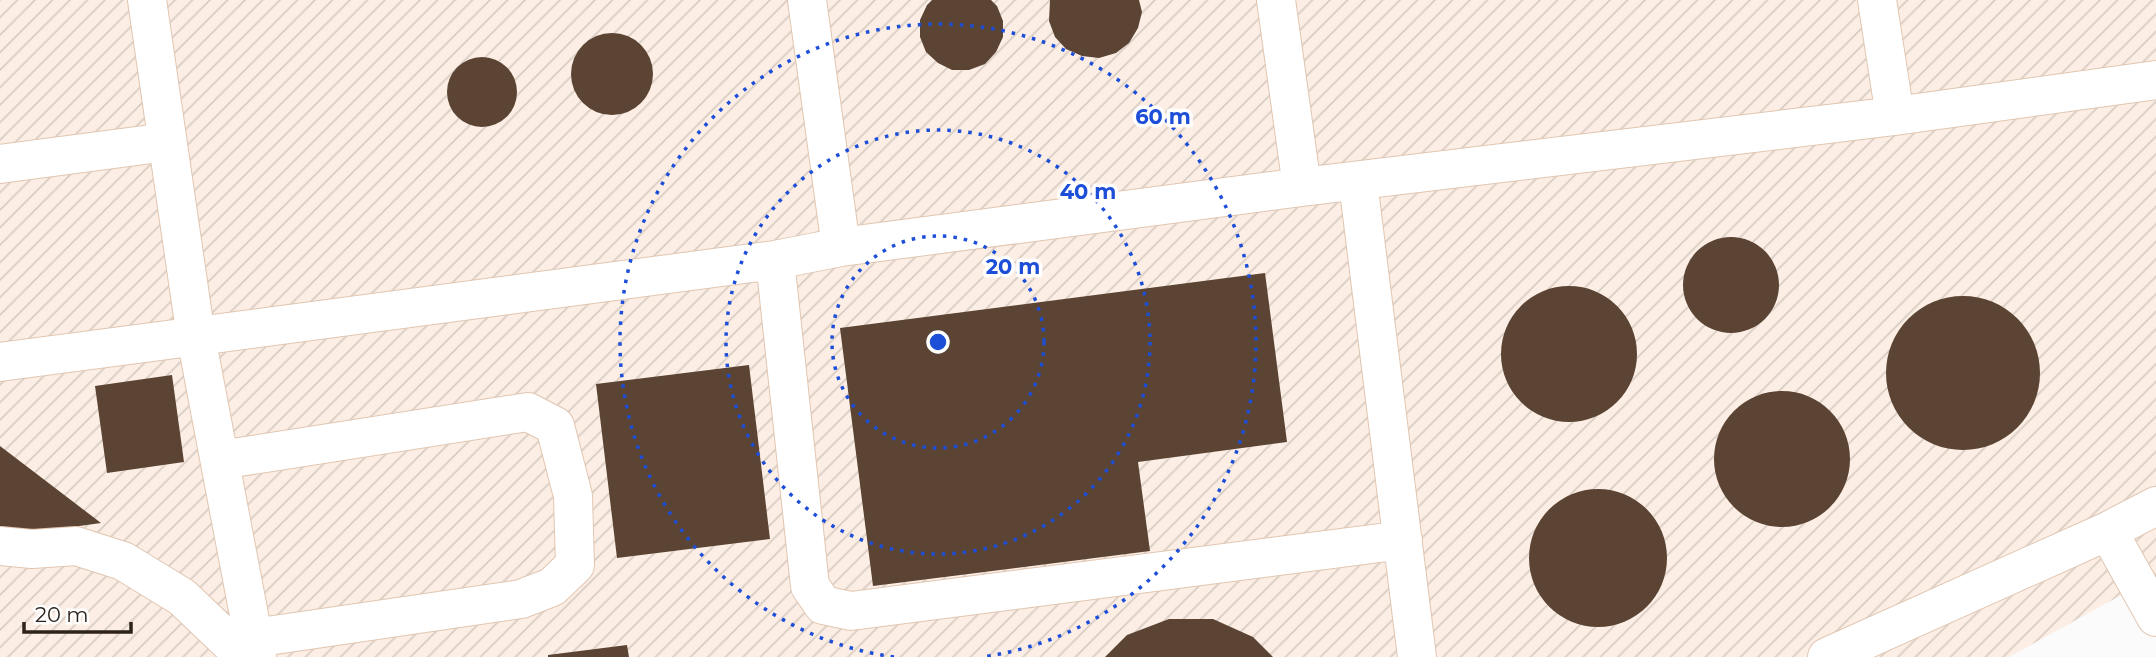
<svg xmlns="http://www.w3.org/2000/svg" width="2156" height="657" font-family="Montserrat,sans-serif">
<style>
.industrial{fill:url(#industrial-furrows)}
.building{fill:#5b4433}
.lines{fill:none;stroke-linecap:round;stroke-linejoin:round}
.minor-casing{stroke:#e1c6b1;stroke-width:40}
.minor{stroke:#fff;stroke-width:38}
.ring{fill:none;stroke:#1d4ed8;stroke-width:3.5;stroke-dasharray:3.5 7}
.centre{fill:#1d4ed8;stroke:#fff;stroke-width:3.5}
.ring-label{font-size:21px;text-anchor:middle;font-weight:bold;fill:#1d4ed8;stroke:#fff;stroke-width:7;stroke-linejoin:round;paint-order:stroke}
</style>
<defs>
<pattern id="industrial-furrows" width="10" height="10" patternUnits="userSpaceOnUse" patternTransform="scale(1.75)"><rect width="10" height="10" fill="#fceee4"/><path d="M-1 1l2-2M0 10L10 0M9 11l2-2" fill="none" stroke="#d8ccc3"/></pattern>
</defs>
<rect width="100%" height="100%" fill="#fbfbfb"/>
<path class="industrial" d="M0,0h2156v576l-147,81h-2009z"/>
<path class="building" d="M932,0h59l6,6 6,15v16l-7,15 -11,12 -16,6h-17l-14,-7 -12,-11 -6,-15v-17l7,-15z
M1050,0h89l3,12 -4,16 -9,15 -13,10 -17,5 -17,-2 -16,-7 -11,-12 -6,-16z
M571 74a41 41 0 1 1 82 0a41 41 0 1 1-82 0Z
M447 92a35 35 0 1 1 70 0a35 35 0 1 1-70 0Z
M1683 285a48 48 0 1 1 96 0a48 48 0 1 1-96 0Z
M1265,273l22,169 -149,20 12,89 -277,35 -33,-258z
M1501 354a68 68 0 1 1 136 0a68 68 0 1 1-136 0Z
M1886 373a77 77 0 1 1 154 0a77 77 0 1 1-154 0Z
M749,365l21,174 -153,19 -21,-174z
M172,375l12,87 -77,11 -12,-87z
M1714 459a68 68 0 1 1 136 0a68 68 0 1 1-136 0Z
M0,446l101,77 -101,14z
M1529 558a69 69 0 1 1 138 0a69 69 0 1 1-138 0Z
M1169,619h44l40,18 20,20h-168l22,-22z
M627,645l2,12h-81v-2z"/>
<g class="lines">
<g class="minor-casing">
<path id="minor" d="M147,0l49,337 61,320
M807,0l34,247
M1276,0l26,187
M1877,0l18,116
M0,164l167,-22
M1358,182l59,475
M775,260l35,326 13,19 28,6 552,-71
M0,362l775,-102 66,-13 461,-60 593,-71 261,-36
M220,460l308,-48 27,14 18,70 2,69 -23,22 -31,12 -267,39
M2108,531l48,86
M0,546l32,3 44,-3 47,15 59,36 63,60
M1827,657l281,-126 48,-25"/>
</g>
<use href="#minor" class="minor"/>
</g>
<g class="ring">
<circle cx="938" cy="342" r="106"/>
<circle cx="938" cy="342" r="212"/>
<path d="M894 657A318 318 0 1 1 982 657"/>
</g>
<circle cx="938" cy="342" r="10" class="centre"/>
<g class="ring-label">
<text x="1163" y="124">60 m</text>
<text x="1088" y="199">40 m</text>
<text x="1013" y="274">20 m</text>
</g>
<path d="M24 622v10h107v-10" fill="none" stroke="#2d231b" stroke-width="3.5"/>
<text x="35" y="622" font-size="21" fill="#2d231b" stroke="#ffffff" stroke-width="5" paint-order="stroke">20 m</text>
</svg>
